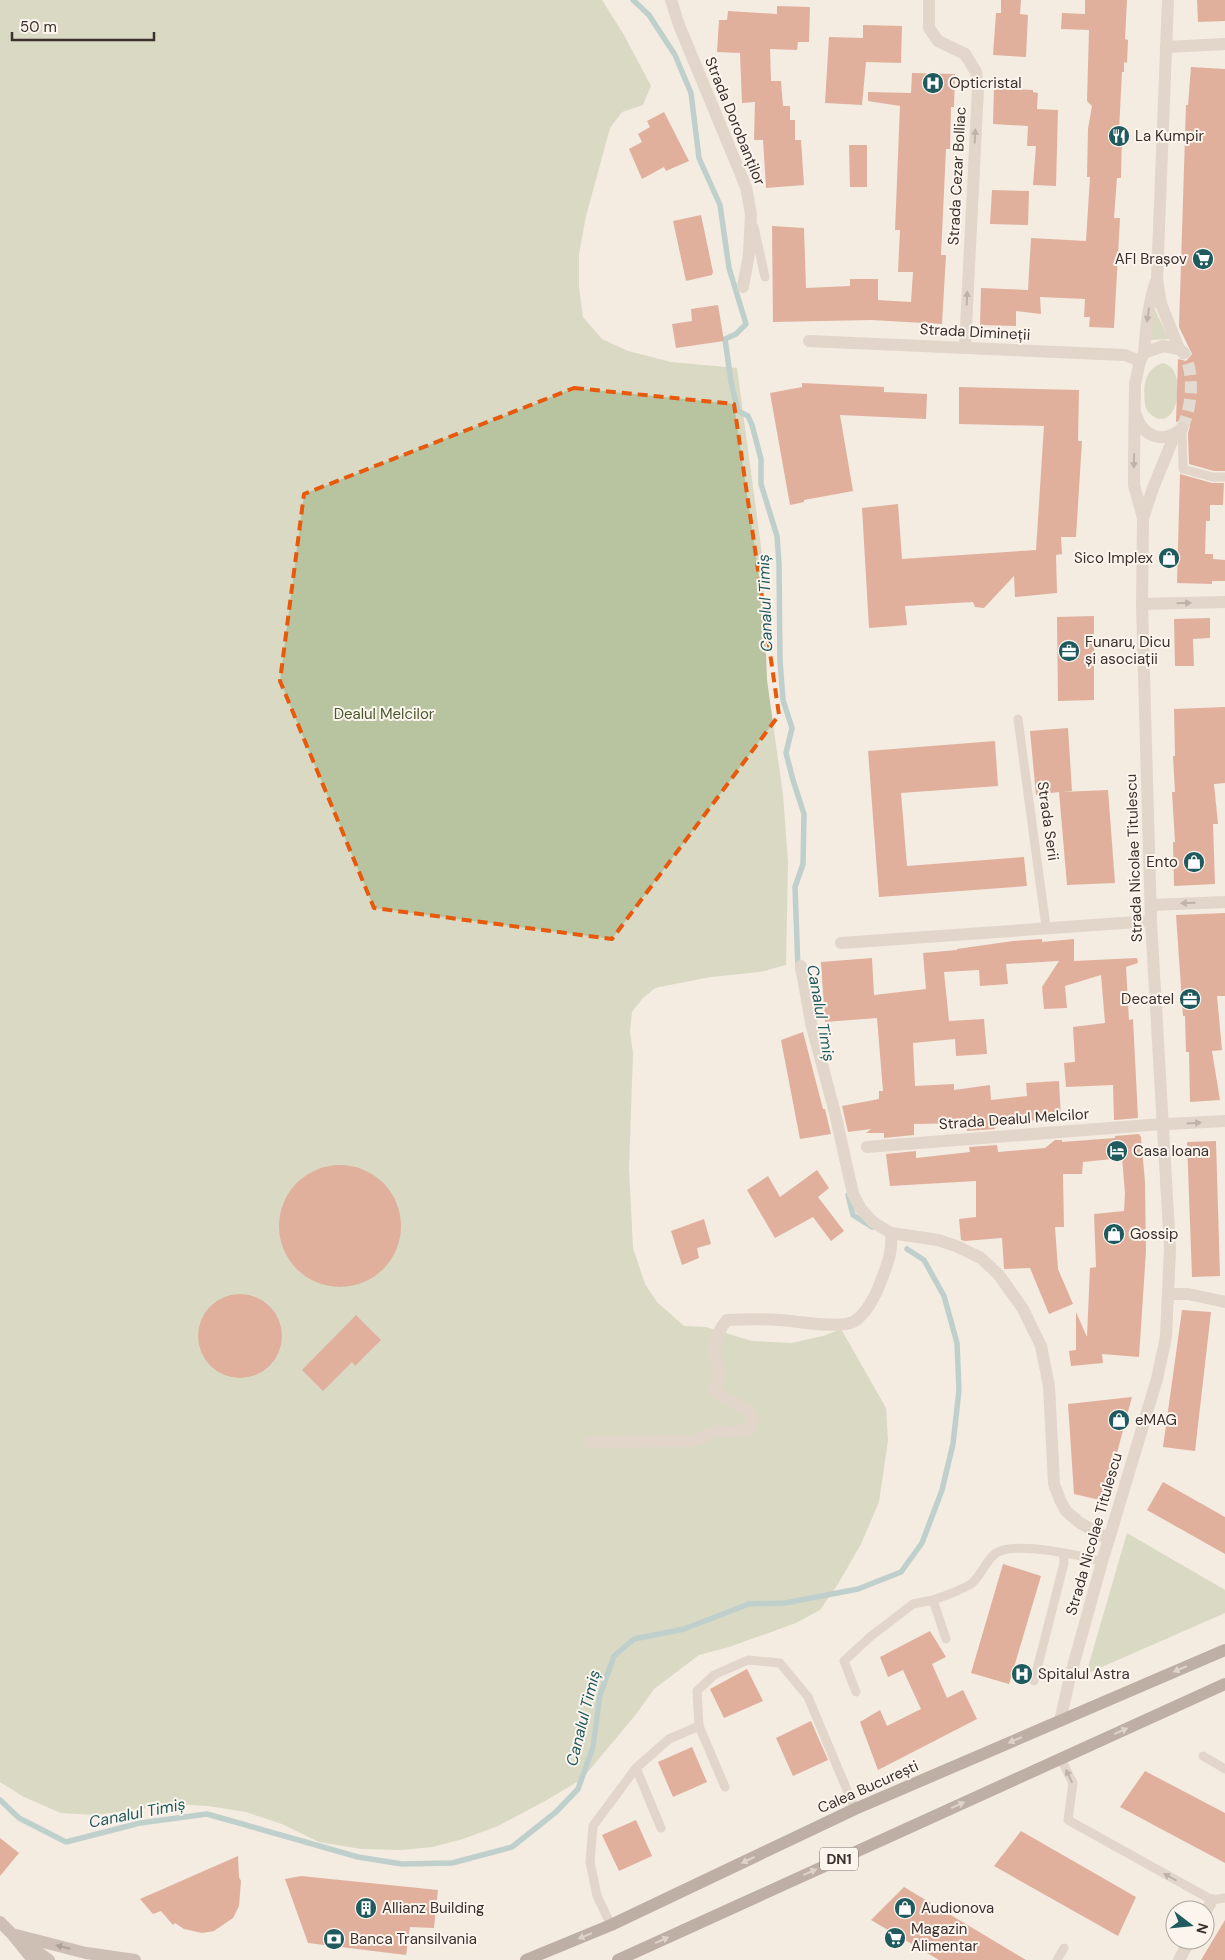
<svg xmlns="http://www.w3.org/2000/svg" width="1225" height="1960" font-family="'DM Sans',sans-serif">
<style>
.green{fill:#b8c4a0}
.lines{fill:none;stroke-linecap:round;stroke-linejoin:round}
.stream{stroke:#7fb0b2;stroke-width:5.5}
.building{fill:#c8694b}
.tertiary-tunnel{stroke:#cfc6bd;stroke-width:12;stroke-dasharray:12 6;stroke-linecap:butt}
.service{stroke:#cdbbac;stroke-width:9}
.minor{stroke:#cdbbac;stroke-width:12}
.tertiary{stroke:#cdbbac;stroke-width:12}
.secondary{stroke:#a18a7d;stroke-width:12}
.primary{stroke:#7d675c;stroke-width:12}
.oneway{fill:#7d6f65}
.oneway2{fill:#c2b5ac}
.oneway3{fill:#544640}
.marked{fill:none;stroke:#e8590c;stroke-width:4;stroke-dasharray:10 6;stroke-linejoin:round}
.labels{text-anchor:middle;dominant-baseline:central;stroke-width:4;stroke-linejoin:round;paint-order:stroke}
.shield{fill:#fbf5ee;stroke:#756b66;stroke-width:1}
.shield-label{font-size:14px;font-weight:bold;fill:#3b302b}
.poi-label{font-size:15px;fill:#3b302b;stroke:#fbf5ee;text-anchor:start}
.street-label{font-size:15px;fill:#3b302b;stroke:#fbf5ee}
.park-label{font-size:15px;fill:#4a5a2e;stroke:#fbf5ee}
.water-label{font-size:16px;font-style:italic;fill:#1f5a5e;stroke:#fbf5ee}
</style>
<rect width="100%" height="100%" fill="#f4ebe1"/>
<path class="green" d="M0,0h602l22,35 27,51 -8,19 -21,7 -12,16 -24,88 -7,38v33l4,30 19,22 26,12 43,11 66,6 25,186 5,126 16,115 5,67 -2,103 -26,7 -49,5 -52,10 -5,2 -11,9 -11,14 -2,20 3,21 -4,115 4,80 12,36 12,18 27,24 22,1 46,14 39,2 32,-7 18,-7 45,79 2,32 -9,62 -18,42 -23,40 -18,26 -24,13 -67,24 -30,8 -45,34 -17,24 -55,66 -37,22 -47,25 -35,13 -31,8 -31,3 -40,-1 -42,-7 -37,-18 -36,-12 -38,-6 -33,-2 -79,11 -35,-2 -37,-16 -24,-15z
M1155,310l14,29 -18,1 2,-29z
M1163,363c26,5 15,71 -10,53 -5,-3 -7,-7 -8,-12 -2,-18 -1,-35 18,-41z
M1127,1533l98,57v23l-139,61z"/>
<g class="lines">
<path class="stream" d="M633,0l16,15 26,40 16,38 8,65 21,47 9,63 17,56 -10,10 -11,5 6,43 7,29 10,5 4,9 9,34v25l16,52 2,28 1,97 3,39 9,28 -6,25 7,27 11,34 -1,50 -8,23 3,82
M848,1195l5,20 19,12
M0,1800l19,18 47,24 74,-19 67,-9 151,43 44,7 50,-1 60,-16 44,-35 22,-23 15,-42 7,-52 14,-39 20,-17 50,-10 65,-25 36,-1 73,-14 43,-17 21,-29 20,-53 11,-46 6,-54 -2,-47 -13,-47 -20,-36 -17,-11"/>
</g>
<path class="building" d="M1001,0h20l-1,14 8,1 -2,42 -33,-2 3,-42h5z
M1085,0h42l-2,39 3,1 -1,23 -3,-1v10h-2l-3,58h3l-1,48h-4l-3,40h6l-6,110 -25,-1 1,-10h-6l1,-18 -45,-2 1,17 -25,-3v15l-36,-1 1,-37 47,2 3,-52 55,3 4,-64h-3l1,-48 4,-23 -5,-5 2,-71 -28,-1 1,-16 23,1z
M1197,0h28v21l-27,1z
M777,6l33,1 -1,35h-11l-1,8 -27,-1 1,32h10l2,25h7v14h5v20h6l3,45 -38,3 -3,-48h-9l1,-38 -13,1 -2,-50 -23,-1 2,-32h8l1,-9 49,3z
M863,25l39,1 -1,37 -35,-1 -4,43 -37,-2 4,-66 34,1z
M1191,67l34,2v402h-11l-25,-7 -1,-31 2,-7 -5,-6 -9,2 2,-63 8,2 6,-7 -13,-27 7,-222h2z
M912,73l43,1 -1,33h-3l-1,42h-4l-5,106h5l-4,69 -71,-4 -98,2 -1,-96 32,2 2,60 44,-2v-7h28v21l33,2 2,-30h-15l2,-42h-5l5,-124 -32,-5v-9l43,1z
M994,88l39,2v2l5,1 -1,16 21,1 -2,76 -23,-1 3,-39h-9l1,-20 -35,-2z
M664,112l25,49 -23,10 -2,-4 -22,12 -13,-30 13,-7 -4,-8 12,-7 -3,-6z
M849,145h18v42h-17z
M992,190l37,1 -1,34 -38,-1z
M701,215l12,57 -1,3 -26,6 -13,-60z
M718,305l6,36 -48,7 -4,-24 20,-3 -1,-12z
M802,383l82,4v5l43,2 -1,25 -86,-4 13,76 -49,9v2l-14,3 -20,-112 32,-6z
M959,387l120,3 -1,51h4l-6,96h-15l1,17 -6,1 1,38 -42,4 -1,-21 -30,32 -9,-1 -2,-5 -68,4 2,19 -38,3 -7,-120 36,-4 4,55 134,-9 8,-124 -85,-2z
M1180,474l32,9h12l-1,22h-13v16h-4l-1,33h8v5l12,1v21h-13v3l-35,-1z
M1094,616v84l-36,1 -1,-84z
M1210,618v20l-17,1 1,27h-19l-1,-47z
M1225,707v76l-11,1 4,40h-5l2,60 -41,2 -1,-44h2l-3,-50h3l-2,-36h2l-1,-47z
M1068,728l4,63 -11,1 47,-2 7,93 -48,2 -8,-93 -23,3 -6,-64z
M995,741l3,45 -97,7 6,73 117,-9 3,29 -148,11 -11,-146z
M1225,913v83h-8l5,54 -10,1 8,49 -30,2 -1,-50h-3l-1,-36h-2l-7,-101z
M1042,939v3l32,-3v22l63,-3 1,5 -12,4 3,53 4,-1 5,99 -24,2 -1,-35 -47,2 -2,-24 11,-1 -2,-35 32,-4 -4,-48 -36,11 2,22 -23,1 -2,-22 17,-26 -53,3 2,20 -28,2 -1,-16 -35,2 5,49 35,-2 3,35 -31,2 -1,-17 -42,4 2,43 39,-2v6l36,-5 1,15 36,-4 -1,-13 33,-2 2,37 -67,6 1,5 -28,2 -1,-8 -52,1v11l-30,3v-5h-18l5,-4 -23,3 -6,-26 37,-7v-8h4l-6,-73 -52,4 -4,-60 51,-4 2,37 52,-6 -3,-36 34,-3v-1l56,-8z
M803,1032l20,77h2l6,25 -31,5 -19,-99z
M1139,1134l2,3 4,45 1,69 -7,106 -37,-3 1,9 -32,3 -2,-15 7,-1v-38l11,25 3,-69 6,-1 -2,-53 30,-3 1,-18 -3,-35 -39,4 -1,12h-19l1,53h-9l3,42 15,35 -24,10 -19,-46 -26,1 -2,-31 -37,3 -4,-1 -2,-21 17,-2v-36l-86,5 -4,-32 30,-3v7l54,-6 -1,-5 28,-2 1,7 47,-4 10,-8h7v2l53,-4v-2z
M1216,1141l4,135 -28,1 -5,-135z
M279 1226a61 61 0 1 1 122 0a61 61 0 1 1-122 0Z
M817,1170l12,18 -11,9 26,34 -13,10 -18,-24 -38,21 -28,-48 21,-14 12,21z
M704,1219l7,25 -14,4 2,10 -17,7 -11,-34z
M198 1336a42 42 0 1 1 84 0a42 42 0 1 1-84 0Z
M1182,1310l29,2 -16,139 -32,-4z
M356,1315l25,25 -26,26 -3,-4 -29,29 -21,-21z
M1132,1397l-28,104 -30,-7 -6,-90z
M1163,1482l62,35v37l-78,-44z
M1003,1564l38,12 -32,108 -38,-11z
M930,1631l16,26 -14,7 15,34 16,-8 14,29 -99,51 -18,-48 20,-12 7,16 34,-17 -18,-39 -15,7 -8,-20z
M747,1669l16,32 -39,17 -14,-29z
M811,1721l17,39 -35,16 -17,-38z
M692,1747l15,35 -34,15 -15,-35z
M1145,1771l80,42v50l-105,-56z
M636,1820l16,36 -33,15 -17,-36z
M1021,1831l115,66 -18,39 -124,-70z
M0,1838l19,15 -19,23z
M238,1856l1,21 2,4 -2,25 -6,12 -19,13 -12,2 -18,-4 -9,-6 -2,2 -12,-14 -8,3 -13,-15z
M301,1876l137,14 -4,38 -24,-1 -4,28 -98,-12 -23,-64z
M904,1887l122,73h-87l-68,-40z
M1225,1920v40h-24z"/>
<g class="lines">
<path class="tertiary-tunnel" d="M1182,428c10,-21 13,-53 2,-75"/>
<path class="service" d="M754,227l11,50
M1182,428l1,41 30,8h12
M1018,719l28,208
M933,1600c11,-4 30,-10 39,-17 9,-7 14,-23 24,-30 19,-12 85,2 106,9
M1034,1681l30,-118 -1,-10
M856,1692l-12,-31 26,-24 43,-33 20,-4 13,39
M1203,1756l22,13
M1061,1759l12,24 -5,37 144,80 13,-2
M636,1768l25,60
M725,1787l-26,-61 -2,-35 17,-16 34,-15 32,3 28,34 47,112
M611,1925l-14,-29 -7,-34 3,-36 43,-58 33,-29 30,-13
M1057,1960l7,-12"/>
<path class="minor" d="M671,0l8,25 67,162 5,27 -2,40 -6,33
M929,0v28l9,13 27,13 11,18 2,16 -13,259
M1166,47l59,-3
M809,341l316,14 15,6
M1142,604l83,-2
M1151,905l74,-3
M841,943l310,-22
M801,966l10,57 24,90 18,81 8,15 12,13 18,11 47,7 18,6 25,12 18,17 24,34 18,37 8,40 5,98 6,16 6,11 14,12 29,16
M867,1147l282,-22 76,-4
M1169,1294h19l37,8
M590,1442l104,-1 21,-10 16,1 17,-2 5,-12c-10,-15 -28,-16 -39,-29l6,-16c-9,-19 -7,-37 7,-53 18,-1 36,-1 53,0 16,1 60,9 73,2 13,-7 23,-27 28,-41 6,-16 12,-30 10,-48
M1205,1913l7,-13
M1179,1960l11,-20"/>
<path class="tertiary" d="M1168,0l-11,279 4,25 18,45
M1144,353c2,-25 4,-48 12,-72
M1136,415c7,22 28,30 46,13
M1143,518l10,-30 22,-54
M1060,1721l10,-44 32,-115 55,-183 9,-42 4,-88 -19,-328 -9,-317 1,-86 -9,-33v-22l1,-79 5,-23 4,-8 19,-7 16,3 5,4"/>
<path class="secondary" d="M0,1922l12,12 21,26
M12,1934l74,19 49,7
M24,1942l25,18"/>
<path class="primary" d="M526,1960l85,-35 244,-116 370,-159
M618,1960l607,-276"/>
</g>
<defs><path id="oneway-solid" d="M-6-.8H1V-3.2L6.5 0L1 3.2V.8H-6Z" transform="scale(1.25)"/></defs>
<g class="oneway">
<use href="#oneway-solid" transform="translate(975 136) rotate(-87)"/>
<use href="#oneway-solid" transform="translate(967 298) rotate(-87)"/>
<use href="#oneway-solid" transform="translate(1148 315) rotate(99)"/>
<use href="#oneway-solid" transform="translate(1134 461) rotate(91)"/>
<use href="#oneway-solid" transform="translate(1184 603) rotate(-1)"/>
<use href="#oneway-solid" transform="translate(1188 903) rotate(178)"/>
<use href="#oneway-solid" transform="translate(1194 1123) rotate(-3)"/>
<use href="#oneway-solid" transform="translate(1069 1776) rotate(-115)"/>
<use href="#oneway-solid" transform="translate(1170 1877) rotate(-151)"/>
</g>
<g class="oneway2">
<use href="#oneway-solid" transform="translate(1180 1669) rotate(157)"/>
<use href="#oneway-solid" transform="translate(1121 1731) rotate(-24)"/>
<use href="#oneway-solid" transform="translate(1015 1740) rotate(157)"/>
<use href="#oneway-solid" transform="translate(958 1805) rotate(-24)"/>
<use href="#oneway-solid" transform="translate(748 1860) rotate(155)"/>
<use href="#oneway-solid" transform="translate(810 1872) rotate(-24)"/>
<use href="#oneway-solid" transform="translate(585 1936) rotate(158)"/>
<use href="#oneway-solid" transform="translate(662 1940) rotate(-24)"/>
</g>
<use class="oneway3" href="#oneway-solid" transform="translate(63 1947) rotate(-166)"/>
<path d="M0 0H1225V1960H0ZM574,388l160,16 45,311 -167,224 -238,-31 -94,-227 24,-187z" fill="#f4ebe1" fill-opacity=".55" fill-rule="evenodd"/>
<path class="marked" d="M574,388l160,16 45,311 -167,224 -238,-31 -94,-227 24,-187z"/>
<defs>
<g id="hospital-disc" transform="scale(1.125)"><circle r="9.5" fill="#1f5a5e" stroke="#fbf5ee"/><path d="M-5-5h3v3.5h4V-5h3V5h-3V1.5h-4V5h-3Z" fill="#fff"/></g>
<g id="restaurant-disc" transform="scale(1.125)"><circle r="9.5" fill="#1f5a5e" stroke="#fbf5ee"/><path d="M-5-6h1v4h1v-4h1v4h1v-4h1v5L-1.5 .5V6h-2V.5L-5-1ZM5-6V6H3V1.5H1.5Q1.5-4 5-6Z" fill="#fff"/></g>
<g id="supermarket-disc" transform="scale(1.125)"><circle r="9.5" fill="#1f5a5e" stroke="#fbf5ee"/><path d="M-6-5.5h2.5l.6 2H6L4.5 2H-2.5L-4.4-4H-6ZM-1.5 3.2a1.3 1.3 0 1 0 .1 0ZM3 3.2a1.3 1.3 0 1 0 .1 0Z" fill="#fff"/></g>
<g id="shop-disc" transform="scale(1.125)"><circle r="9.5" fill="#1f5a5e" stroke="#fbf5ee"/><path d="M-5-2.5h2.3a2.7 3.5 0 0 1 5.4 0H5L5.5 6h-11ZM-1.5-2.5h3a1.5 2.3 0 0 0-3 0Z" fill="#fff"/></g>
<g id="office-disc" transform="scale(1.125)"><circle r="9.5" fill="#1f5a5e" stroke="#fbf5ee"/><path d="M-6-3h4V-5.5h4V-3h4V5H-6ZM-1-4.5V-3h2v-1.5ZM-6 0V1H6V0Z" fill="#fff"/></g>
<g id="hotel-disc" transform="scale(1.125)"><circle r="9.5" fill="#1f5a5e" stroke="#fbf5ee"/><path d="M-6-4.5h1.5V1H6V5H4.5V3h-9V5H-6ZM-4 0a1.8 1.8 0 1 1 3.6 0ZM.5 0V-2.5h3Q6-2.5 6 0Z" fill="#fff"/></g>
<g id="building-disc" transform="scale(1.125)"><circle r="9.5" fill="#1f5a5e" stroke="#fbf5ee"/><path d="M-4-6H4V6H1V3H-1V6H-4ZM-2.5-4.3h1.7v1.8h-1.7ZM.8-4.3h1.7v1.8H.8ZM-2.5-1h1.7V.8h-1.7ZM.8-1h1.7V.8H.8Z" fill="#fff"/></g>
<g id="bank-disc" transform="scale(1.125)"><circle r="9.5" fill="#1f5a5e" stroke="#fbf5ee"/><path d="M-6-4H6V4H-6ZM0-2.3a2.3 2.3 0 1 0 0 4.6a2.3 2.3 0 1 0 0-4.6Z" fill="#fff"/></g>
</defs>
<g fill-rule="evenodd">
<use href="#hospital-disc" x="933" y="83"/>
<use href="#restaurant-disc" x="1119" y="136"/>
<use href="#supermarket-disc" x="1203" y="259"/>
<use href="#shop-disc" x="1169" y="558"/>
<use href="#office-disc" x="1069" y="651"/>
<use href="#shop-disc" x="1194" y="862"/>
<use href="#office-disc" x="1190" y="999"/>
<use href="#hotel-disc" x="1117" y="1151"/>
<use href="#shop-disc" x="1114" y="1234"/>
<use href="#shop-disc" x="1119" y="1420"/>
<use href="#hospital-disc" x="1022" y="1674"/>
<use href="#building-disc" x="366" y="1908"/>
<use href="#shop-disc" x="905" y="1908"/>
<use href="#supermarket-disc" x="895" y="1938"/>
<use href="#bank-disc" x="334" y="1939"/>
</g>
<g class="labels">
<rect class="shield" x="820" y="1847.5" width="38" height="23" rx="4"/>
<g class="shield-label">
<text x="839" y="1859">DN1</text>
</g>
<g class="poi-label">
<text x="949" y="83">Opticristal</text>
<text x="1135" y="136">La Kumpir</text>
<text x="1187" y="259" text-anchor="end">AFI Brașov</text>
<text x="1153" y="558" text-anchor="end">Sico Implex</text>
<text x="1085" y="642">Funaru, Dicu<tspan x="1085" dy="17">și asociații</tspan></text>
<text x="1178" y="862" text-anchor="end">Ento</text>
<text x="1174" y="999" text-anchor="end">Decatel</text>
<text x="1133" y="1151">Casa Ioana</text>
<text x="1130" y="1234">Gossip</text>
<text x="1135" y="1420">eMAG</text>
<text x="1038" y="1674">Spitalul Astra</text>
<text x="382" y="1908">Allianz Building</text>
<text x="921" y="1908">Audionova</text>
<text x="911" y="1929">Magazin<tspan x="911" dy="17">Alimentar</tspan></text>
<text x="350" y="1939">Banca Transilvania</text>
</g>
<g class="street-label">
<text transform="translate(735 121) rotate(68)">Strada Dorobanților</text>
<text transform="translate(957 176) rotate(-87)">Strada Cezar Bolliac</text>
<text transform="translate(975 332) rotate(3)">Strada Dimineții</text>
<text transform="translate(1048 821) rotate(82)">Strada Serii</text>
<text transform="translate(1134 858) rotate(-92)">Strada Nicolae Titulescu</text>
<text transform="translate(1014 1119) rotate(-4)">Strada Dealul Melcilor</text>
<text transform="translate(1094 1534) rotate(-74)">Strada Nicolae Titulescu</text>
<text transform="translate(868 1787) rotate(-24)">Calea București</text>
</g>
<g class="park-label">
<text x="384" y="714">Dealul Melcilor</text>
</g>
<g class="water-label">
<text transform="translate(765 603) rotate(-92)">Canalul Timiș</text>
<text transform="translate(821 1013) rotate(80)">Canalul Timiș</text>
<text transform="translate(583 1718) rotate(-76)">Canalul Timiș</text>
<text transform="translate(137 1813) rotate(-11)">Canalul Timiș</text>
</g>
</g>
<g transform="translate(1190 1925) rotate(106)"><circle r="24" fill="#fbf5ee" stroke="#aea6a0"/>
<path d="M0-4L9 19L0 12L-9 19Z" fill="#1f5a5e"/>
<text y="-8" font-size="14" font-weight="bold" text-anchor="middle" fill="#3b302b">N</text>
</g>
<path d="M12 32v8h142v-8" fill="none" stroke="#3b302b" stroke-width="2.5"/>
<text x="20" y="32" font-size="15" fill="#3b302b" stroke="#fbf5ee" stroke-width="4" paint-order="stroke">50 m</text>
</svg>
